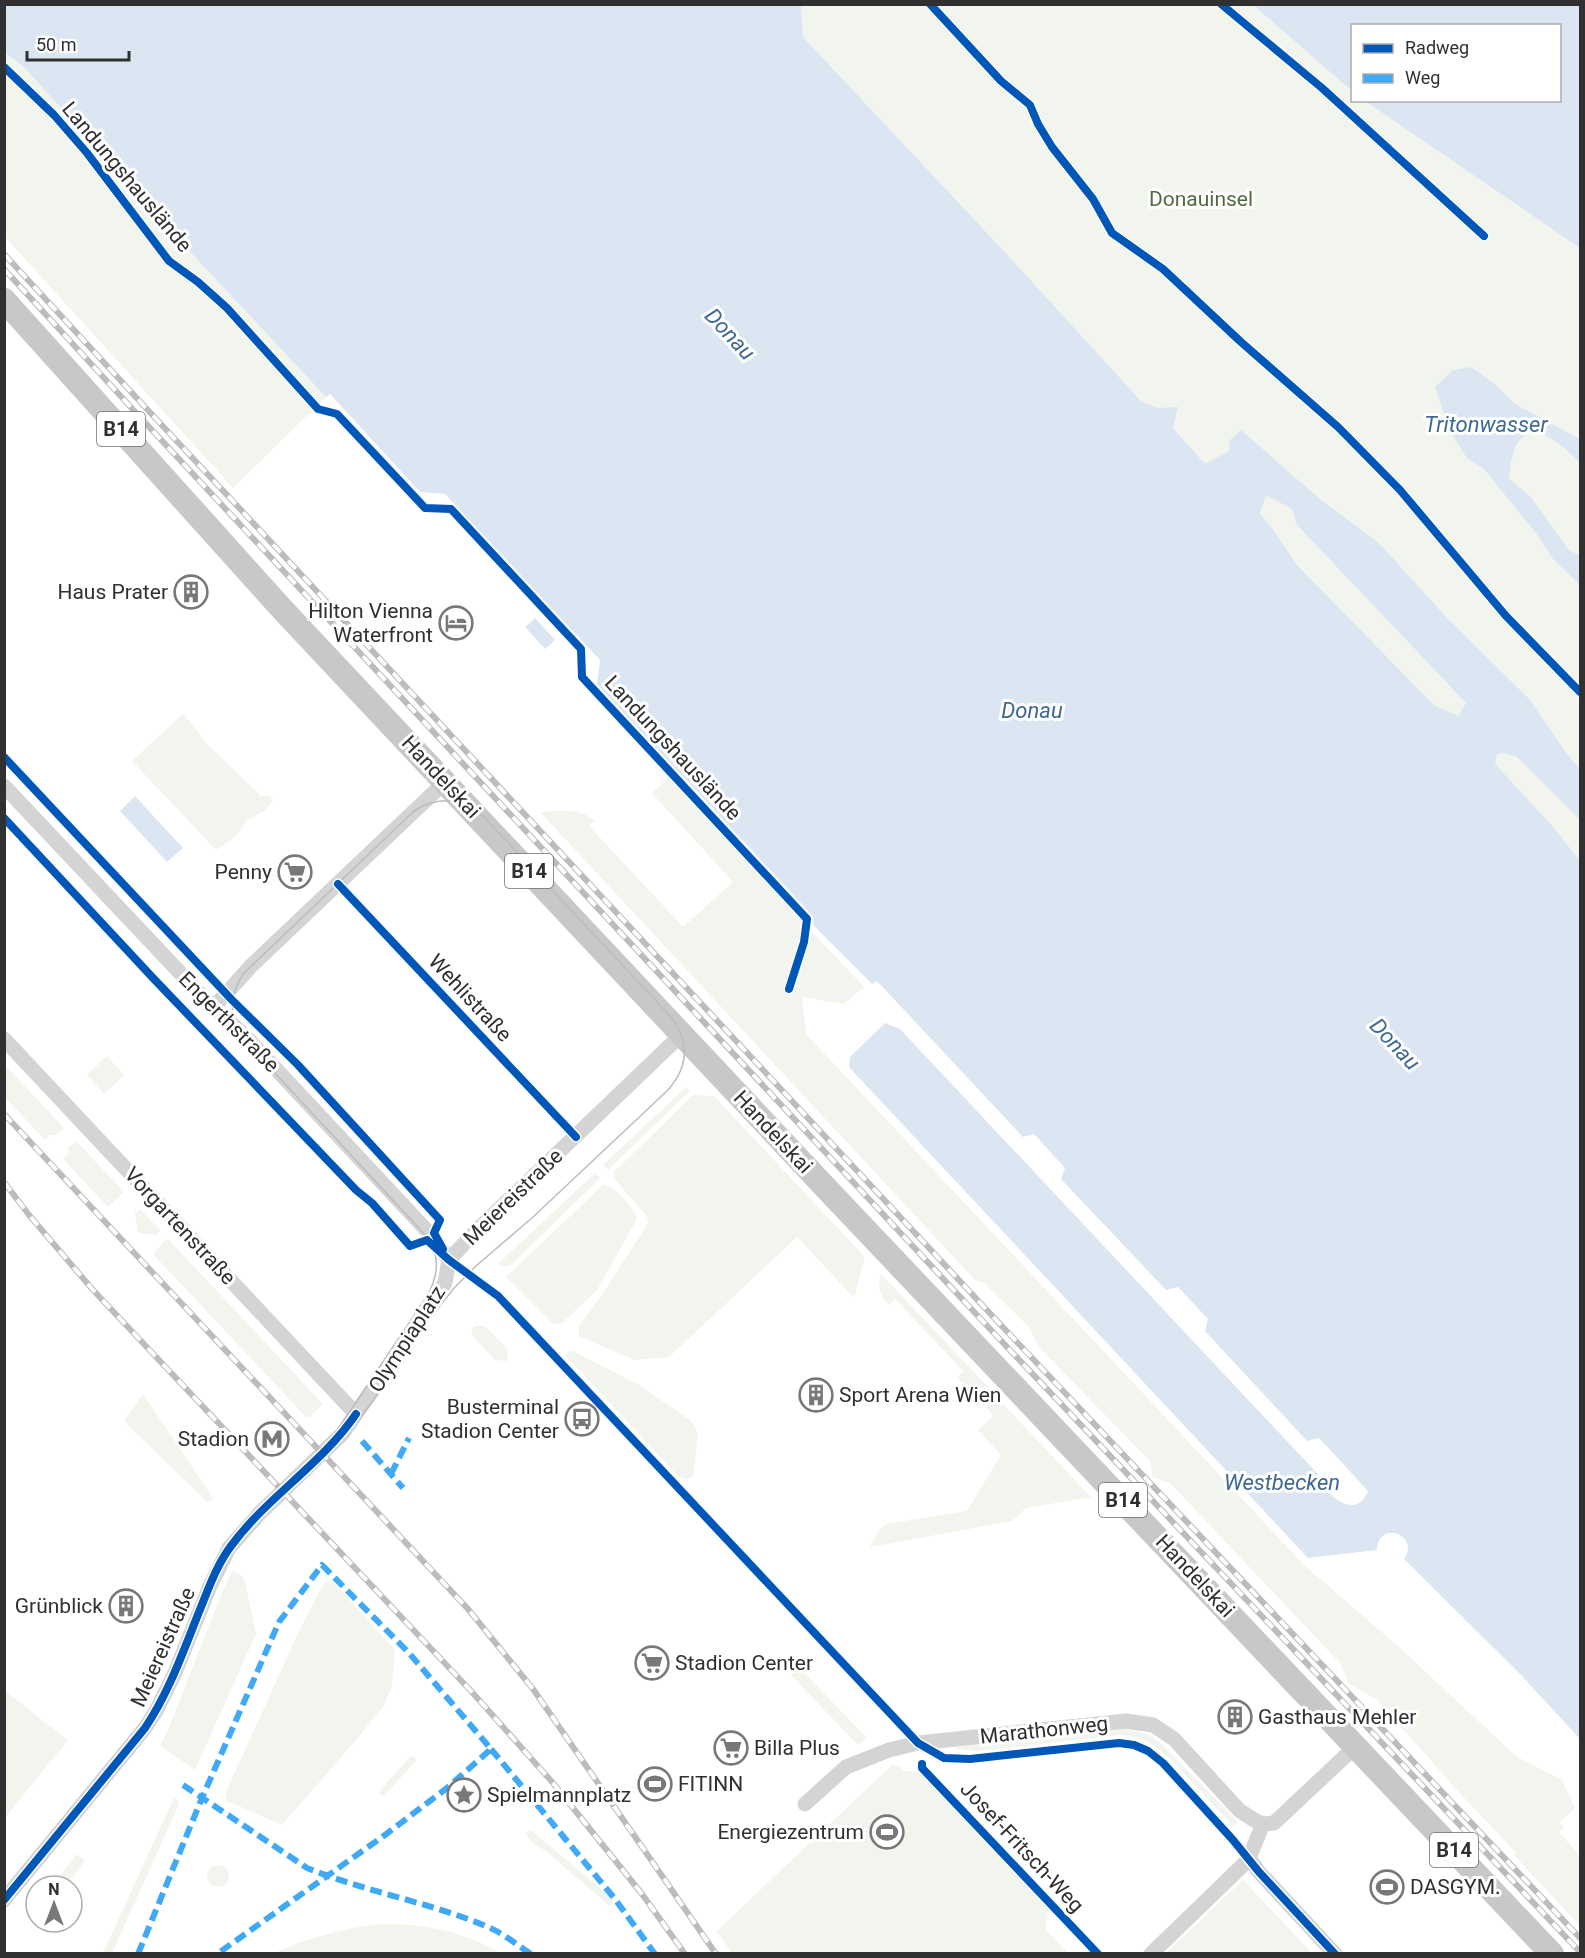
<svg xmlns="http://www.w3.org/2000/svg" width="1585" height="1958" font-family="Roboto,sans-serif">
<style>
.green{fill:#f1f5ed}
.water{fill:#dbe6f2;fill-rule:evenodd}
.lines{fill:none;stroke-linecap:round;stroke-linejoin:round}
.minor{stroke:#d4d4d4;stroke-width:15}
.primary{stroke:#c8c8c8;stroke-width:24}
.tram{stroke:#bcbcbc;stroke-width:1.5}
.rail-casing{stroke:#bcbcbc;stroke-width:6}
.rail{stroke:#fff;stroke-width:4;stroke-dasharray:11;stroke-linecap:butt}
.quiet{stroke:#3fa9f5;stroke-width:6;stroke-dasharray:12 6;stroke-linecap:butt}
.cycleway-casing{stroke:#fff;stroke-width:11}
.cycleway{stroke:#0057b8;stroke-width:8}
.labels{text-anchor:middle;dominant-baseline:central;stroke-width:6;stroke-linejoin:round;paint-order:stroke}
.shield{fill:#fff;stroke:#6e6e6e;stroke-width:1.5}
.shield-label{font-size:20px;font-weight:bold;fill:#303030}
.street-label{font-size:21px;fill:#303030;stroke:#fff}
.park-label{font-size:21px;fill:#4f6c3e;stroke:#fff}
.poi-label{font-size:21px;fill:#303030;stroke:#fff;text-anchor:end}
.water-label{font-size:22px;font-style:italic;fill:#3f6992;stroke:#fff}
</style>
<rect width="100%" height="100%" fill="#fff"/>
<path class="green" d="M801,5h452l99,86v9l13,1 215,147v521l-131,-149 -71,-78 -58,-43 -79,-69 -12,21 -24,14 -48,-57 -16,-7 -138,-151 -200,-213z
M5,53l19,14 156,174 146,156 -93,91 -228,-251z
M1266,494l26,15 5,16 169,178 -8,13 -24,-11 -137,-140 -25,-37 -12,-14z
M182,715l4,2 21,27 54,52h9l3,5 -8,9 -19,11 -10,15 -20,14 -84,-89z
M1503,753l14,4 63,63v41l-25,-32 -55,-57 -5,-8 2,-9z
M675,771l139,146 -3,14 53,56 -20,17 -42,-7 4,37 499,532 94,81 118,110 45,23 13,28 -15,14 4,5 -5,5 21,24v74l-1,-5 -65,-70 2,-2 -59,-63 -80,-90 -29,-17 -7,-19 -170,-180 -18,-7 -3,-16 -112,-115 -9,-19 -45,-44 -8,-2 -436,-469c19,-1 39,-5 55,9l-6,5 94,101 50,-45 -81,-89z
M107,1056l17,19 -20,19 -17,-19z
M5,1065l59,63 -8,7h-6l-5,5 -40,-43z
M686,1087l4,4 -82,79 -5,-5z
M693,1095l21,1 151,161 -11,41 -57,-61 -128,120 -34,3 -56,-24v-10l23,-31 46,-72 -1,-6 -32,-38 -1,-7z
M76,1141l48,51 -16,15 -45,-48 5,-5v-6z
M595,1173l5,5 -88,86 -8,3 -6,-3z
M603,1185c11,0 32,24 34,34l-40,71 -36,34h-8l-47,-47z
M140,1209l20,21 -4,5 -18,-2 -3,-20z
M166,1239l3,1 153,163v2l-13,12h-3l-153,-163z
M881,1274l109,115 -21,-2 -12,-9 6,-7 -68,-72 -6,6c-10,-10 -12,-18 -8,-31z
M474,1326h11l22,23 1,12 -13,-1 -24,-26z
M570,1351h3l66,34 51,35 5,7 3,8 -5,42 -7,2 -7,-2 -114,-122z
M143,1394l68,101 2,6h-7l-82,-80z
M993,1402l9,1 89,94 -65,11 -14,13 -142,26 9,-17 7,-6 81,-13 34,-56 -23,-25 15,-14 -7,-9z
M233,1570l10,7 2,4 11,53 -61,136 -35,-24 8,-16 55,-140z
M329,1581l8,5 58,64 -3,36 -8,19 -27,34 -75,86 -57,-25 2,-4 -2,-2 75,-165 24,-46z
M795,1663l72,75 -9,7 -66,-69 -1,-10z
M5,1691l63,49 -63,78z
M1121,1729c15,1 29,5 41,15l76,78 -5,4 -65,-69c-17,-15 -25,-19 -47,-22l-144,16 -21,-2 -1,-2z
M411,1756l4,1 1,4 -32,35 -5,-2c2,-6 25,-30 32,-38z
M892,1765l7,1 5,5 15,1 130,138 -4,19 23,24h-336l-15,-22z
M174,1798l6,4 -68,151h-9z
M529,1831h3l75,63 5,6v4l-2,2 -3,-2 -61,-53 -14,-8 -6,-10z
M77,1854l8,7 -20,25h-14z
M207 1876a11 11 0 1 1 22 0a11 11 0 1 1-22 0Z
M1243,1880l69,73h-146z
M378,1924c44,-1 85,7 123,29h-227c34,-15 67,-24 104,-29z"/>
<path class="water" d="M5,4l796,1 2,32 200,213 138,151 16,7 21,-1 -5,21 32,36 24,-13 1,-11 11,-10 79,69 58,43 71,78 80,79 38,55 13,15v51l-63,-63 -14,-4 -6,2 -2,9 60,65 25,32v878l-59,-64 -117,-116c17,-24 -26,-40 -27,-9l-69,8 -459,-491 1,-10 35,-34 15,6 431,459 -4,3c14,14 32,23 41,0l-49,-53 -12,3 -102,-110 3,-12 -30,-32 -12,3 -105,-111 4,-11 -31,-34 -11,3 -146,-156 -5,3 -59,-59 1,-8 -217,-233 3,-24 -155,-166 -25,-2 -90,-98 -4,3 -146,-156 -156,-174 -19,-14zM1266,495l26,14 5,16 169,178 -8,13 -24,-11 -137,-140 -25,-37 -12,-14z
M1253,5h327v243l-215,-147 195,-1v-74h-208v65z
M1471,367l25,18 19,19 65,35v24c-12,-13 -32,-31 -51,-32 -17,14 -18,27 -20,48l21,17 39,54 11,6v29l-27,-26 -17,-26 -52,-64 -17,-11 -17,-27 -15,-44 18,-17z
M535,618l20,22 -10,9 -20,-22z
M135,796l48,52 -16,14 -47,-51z"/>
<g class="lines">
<path class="minor" d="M4,786l197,209 46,43 184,197 18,25
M214,1007l37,-41 195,-185
M4,1039l352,375
M449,1260l24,-26 209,-200
M805,1804l41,-37 43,-17 29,-7 208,-22 27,4 21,14 65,71 15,10 9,4 11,-1 81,-76
M1249,1858l10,14 76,82
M4,1900l141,-172 11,-17 18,-36 36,-89 19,-38 31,-35 83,-80 102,-150 4,-23
M1151,1954l92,-89 6,-7 14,-34"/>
<path class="primary" d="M4,300l278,309 543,578 727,767"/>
<path class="tram" d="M4,1895l136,-166 16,-24 13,-24 42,-106 13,-24 25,-32 63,-60 24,-27 91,-136c11,-19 14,-38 1,-58l-182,-196c-17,-22 -18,-46 -2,-69l170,-162c25,-16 48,-13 70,6l187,200c19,25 18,49 -3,73l-135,127 -57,49 -22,22 -28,36 -36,54 -30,40 -31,33 -85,83 -14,19 -13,25 -43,107 -20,36 -150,184"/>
<g class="rail-casing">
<path id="rail" d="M4,254l141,153 854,916 581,615
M4,269l134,146 853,915 589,622
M4,1114l464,495 65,80 183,265
M4,1182l25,33 64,75 378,401 82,92 89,111 43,60"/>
</g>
<use href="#rail" class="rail"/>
<path class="quiet" d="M362,1441l41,47
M391,1474l18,-36
M491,1749l124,150 40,55
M183,1785l124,83c59,24 122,34 181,59 15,6 29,18 43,27
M138,1954l64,-156 77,-176 43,-57 87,88 82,96 -44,39 -62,47 -168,119"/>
<g class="cycleway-casing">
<path id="cycleway" d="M930,4l71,77 29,24 8,19 14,23 41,52 19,34 51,36 78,73 97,85 62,63 106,126 74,76
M1221,4l101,84 162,148
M4,67l50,48 33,38 82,108 29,21 29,26 91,101 19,5 88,94 26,1 130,140 1,28 225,242 -3,23 -15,47
M4,757l228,243 66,65 142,155 -6,13 9,16
M4,818l149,160 203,212 16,13 38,43 17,-6 22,20 49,36 420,447 26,15 26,1 149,-16 15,2 14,6 15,12 70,77 26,32 76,82
M338,884l238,253
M922,1764v4l176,186
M4,1900l141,-172c24,-36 38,-76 54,-116 9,-22 17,-46 32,-66 36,-49 91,-82 125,-132"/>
</g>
<use href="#cycleway" class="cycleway"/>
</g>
<defs>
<g id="building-ring" transform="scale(1.725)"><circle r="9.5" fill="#fff" stroke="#787878" stroke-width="1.5"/><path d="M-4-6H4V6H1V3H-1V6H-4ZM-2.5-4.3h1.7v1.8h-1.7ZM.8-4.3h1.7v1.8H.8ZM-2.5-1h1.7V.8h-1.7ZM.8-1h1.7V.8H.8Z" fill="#787878"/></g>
<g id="hotel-ring" transform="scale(1.725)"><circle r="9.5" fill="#fff" stroke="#787878" stroke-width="1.5"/><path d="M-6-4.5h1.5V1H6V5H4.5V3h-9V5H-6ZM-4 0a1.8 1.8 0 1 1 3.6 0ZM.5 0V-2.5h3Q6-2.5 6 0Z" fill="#787878"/></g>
<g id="supermarket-ring" transform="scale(1.725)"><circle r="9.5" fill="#fff" stroke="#787878" stroke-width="1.5"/><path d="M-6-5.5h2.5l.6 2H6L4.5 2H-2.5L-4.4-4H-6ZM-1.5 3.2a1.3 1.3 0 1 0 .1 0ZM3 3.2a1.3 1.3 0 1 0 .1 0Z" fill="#787878"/></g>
<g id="bus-ring" transform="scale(1.725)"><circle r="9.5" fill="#fff" stroke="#787878" stroke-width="1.5"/><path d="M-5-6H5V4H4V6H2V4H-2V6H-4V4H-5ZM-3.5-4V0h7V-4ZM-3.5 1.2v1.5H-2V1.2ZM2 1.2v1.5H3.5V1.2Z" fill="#787878"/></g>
<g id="metro-ring" transform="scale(1.725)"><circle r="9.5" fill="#fff" stroke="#787878" stroke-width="1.5"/><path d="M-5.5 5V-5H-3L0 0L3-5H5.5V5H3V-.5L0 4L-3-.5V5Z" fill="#787878"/></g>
<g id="stadium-ring" transform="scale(1.725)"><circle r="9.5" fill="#fff" stroke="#787878" stroke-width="1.5"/><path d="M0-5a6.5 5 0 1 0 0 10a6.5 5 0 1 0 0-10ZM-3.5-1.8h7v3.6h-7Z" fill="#787878"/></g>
<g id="sight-ring" transform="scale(1.725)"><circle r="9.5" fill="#fff" stroke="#787878" stroke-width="1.5"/><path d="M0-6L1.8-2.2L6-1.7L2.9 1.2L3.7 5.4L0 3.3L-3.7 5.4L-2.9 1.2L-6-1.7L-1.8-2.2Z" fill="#787878"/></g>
</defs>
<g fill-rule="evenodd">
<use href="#building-ring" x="191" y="592"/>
<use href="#hotel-ring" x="456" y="623"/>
<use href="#supermarket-ring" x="295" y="872"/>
<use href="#building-ring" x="816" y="1395"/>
<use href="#bus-ring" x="582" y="1419"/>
<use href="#metro-ring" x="272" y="1439"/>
<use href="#building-ring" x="126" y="1606"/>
<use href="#supermarket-ring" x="652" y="1663"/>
<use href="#building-ring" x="1235" y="1717"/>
<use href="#supermarket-ring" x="731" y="1748"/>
<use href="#stadium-ring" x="655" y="1784"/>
<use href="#sight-ring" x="464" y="1795"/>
<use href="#stadium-ring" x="887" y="1832"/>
<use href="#stadium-ring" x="1387" y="1887"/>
</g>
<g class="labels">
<g class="shield">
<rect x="97" y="412" width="48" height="34" rx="4.5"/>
<rect x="505" y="854" width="48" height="34" rx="4.5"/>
<rect x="1099" y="1483" width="48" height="34" rx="4.5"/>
<rect x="1430" y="1833" width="48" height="34" rx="4.5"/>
</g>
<g class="shield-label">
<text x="121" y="429">B14</text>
<text x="529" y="871">B14</text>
<text x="1123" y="1500">B14</text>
<text x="1454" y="1850">B14</text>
</g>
<g class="street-label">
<text transform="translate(127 177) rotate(50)">Landungshauslände</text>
<text transform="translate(673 748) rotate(47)">Landungshauslände</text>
<text transform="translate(441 777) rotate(47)">Handelskai</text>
<text transform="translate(470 998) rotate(47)">Wehlistraße</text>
<text transform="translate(229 1022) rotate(45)">Engerthstraße</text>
<text transform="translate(773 1132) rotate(47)">Handelskai</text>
<text transform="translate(513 1197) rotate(-44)">Meiereistraße</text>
<text transform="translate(180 1226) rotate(47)">Vorgartenstraße</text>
<text transform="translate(407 1339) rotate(-57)">Olympiaplatz</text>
<text transform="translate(1195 1576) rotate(47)">Handelskai</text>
<text transform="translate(163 1647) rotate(-66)">Meiereistraße</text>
<text transform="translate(1044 1730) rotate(-6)">Marathonweg</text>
<text transform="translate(1022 1847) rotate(47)">Josef-Fritsch-Weg</text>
</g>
<g class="park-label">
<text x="1201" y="199">Donauinsel</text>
</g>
<g class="poi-label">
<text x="168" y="592">Haus Prater</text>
<text x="433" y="611">Hilton Vienna<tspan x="433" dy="24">Waterfront</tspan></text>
<text x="272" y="872">Penny</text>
<text x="839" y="1395" text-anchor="start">Sport Arena Wien</text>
<text x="559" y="1407">Busterminal<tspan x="559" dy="24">Stadion Center</tspan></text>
<text x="249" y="1439">Stadion</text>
<text x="103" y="1606">Grünblick</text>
<text x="675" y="1663" text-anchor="start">Stadion Center</text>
<text x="1258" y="1717" text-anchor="start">Gasthaus Mehler</text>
<text x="754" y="1748" text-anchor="start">Billa Plus</text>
<text x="678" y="1784" text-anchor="start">FITINN</text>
<text x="487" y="1795" text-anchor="start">Spielmannplatz</text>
<text x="864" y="1832">Energiezentrum</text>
<text x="1410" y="1887" text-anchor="start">DASGYM.</text>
</g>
<g class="water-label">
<text transform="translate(730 334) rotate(47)">Donau</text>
<text x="1486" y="424">Tritonwasser</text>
<text x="1032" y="710">Donau</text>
<text transform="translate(1395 1044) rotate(47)">Donau</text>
<text x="1282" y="1482">Westbecken</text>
</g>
</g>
<rect width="1585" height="1958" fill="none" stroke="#303030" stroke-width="12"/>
<rect x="1351" y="24" width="210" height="78" fill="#ffffff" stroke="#acacac" stroke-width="1.5"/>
<rect x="1363" y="44" width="30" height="9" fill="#0057b8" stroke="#acacac" stroke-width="1.5"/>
<text x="1405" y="54" font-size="18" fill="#303030">Radweg</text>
<rect x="1363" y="74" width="30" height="9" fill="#3fa9f5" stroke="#acacac" stroke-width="1.5"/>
<text x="1405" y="84" font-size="18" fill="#303030">Weg</text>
<g transform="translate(54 1904)"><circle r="28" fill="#ffffff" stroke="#acacac" stroke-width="1.5"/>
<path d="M0-4.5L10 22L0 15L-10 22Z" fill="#787878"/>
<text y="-9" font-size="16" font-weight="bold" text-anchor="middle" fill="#303030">N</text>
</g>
<path d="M27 51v9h102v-9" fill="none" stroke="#303030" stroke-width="3"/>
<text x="36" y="51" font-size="18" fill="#303030" stroke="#ffffff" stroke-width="4.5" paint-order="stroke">50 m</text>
</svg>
